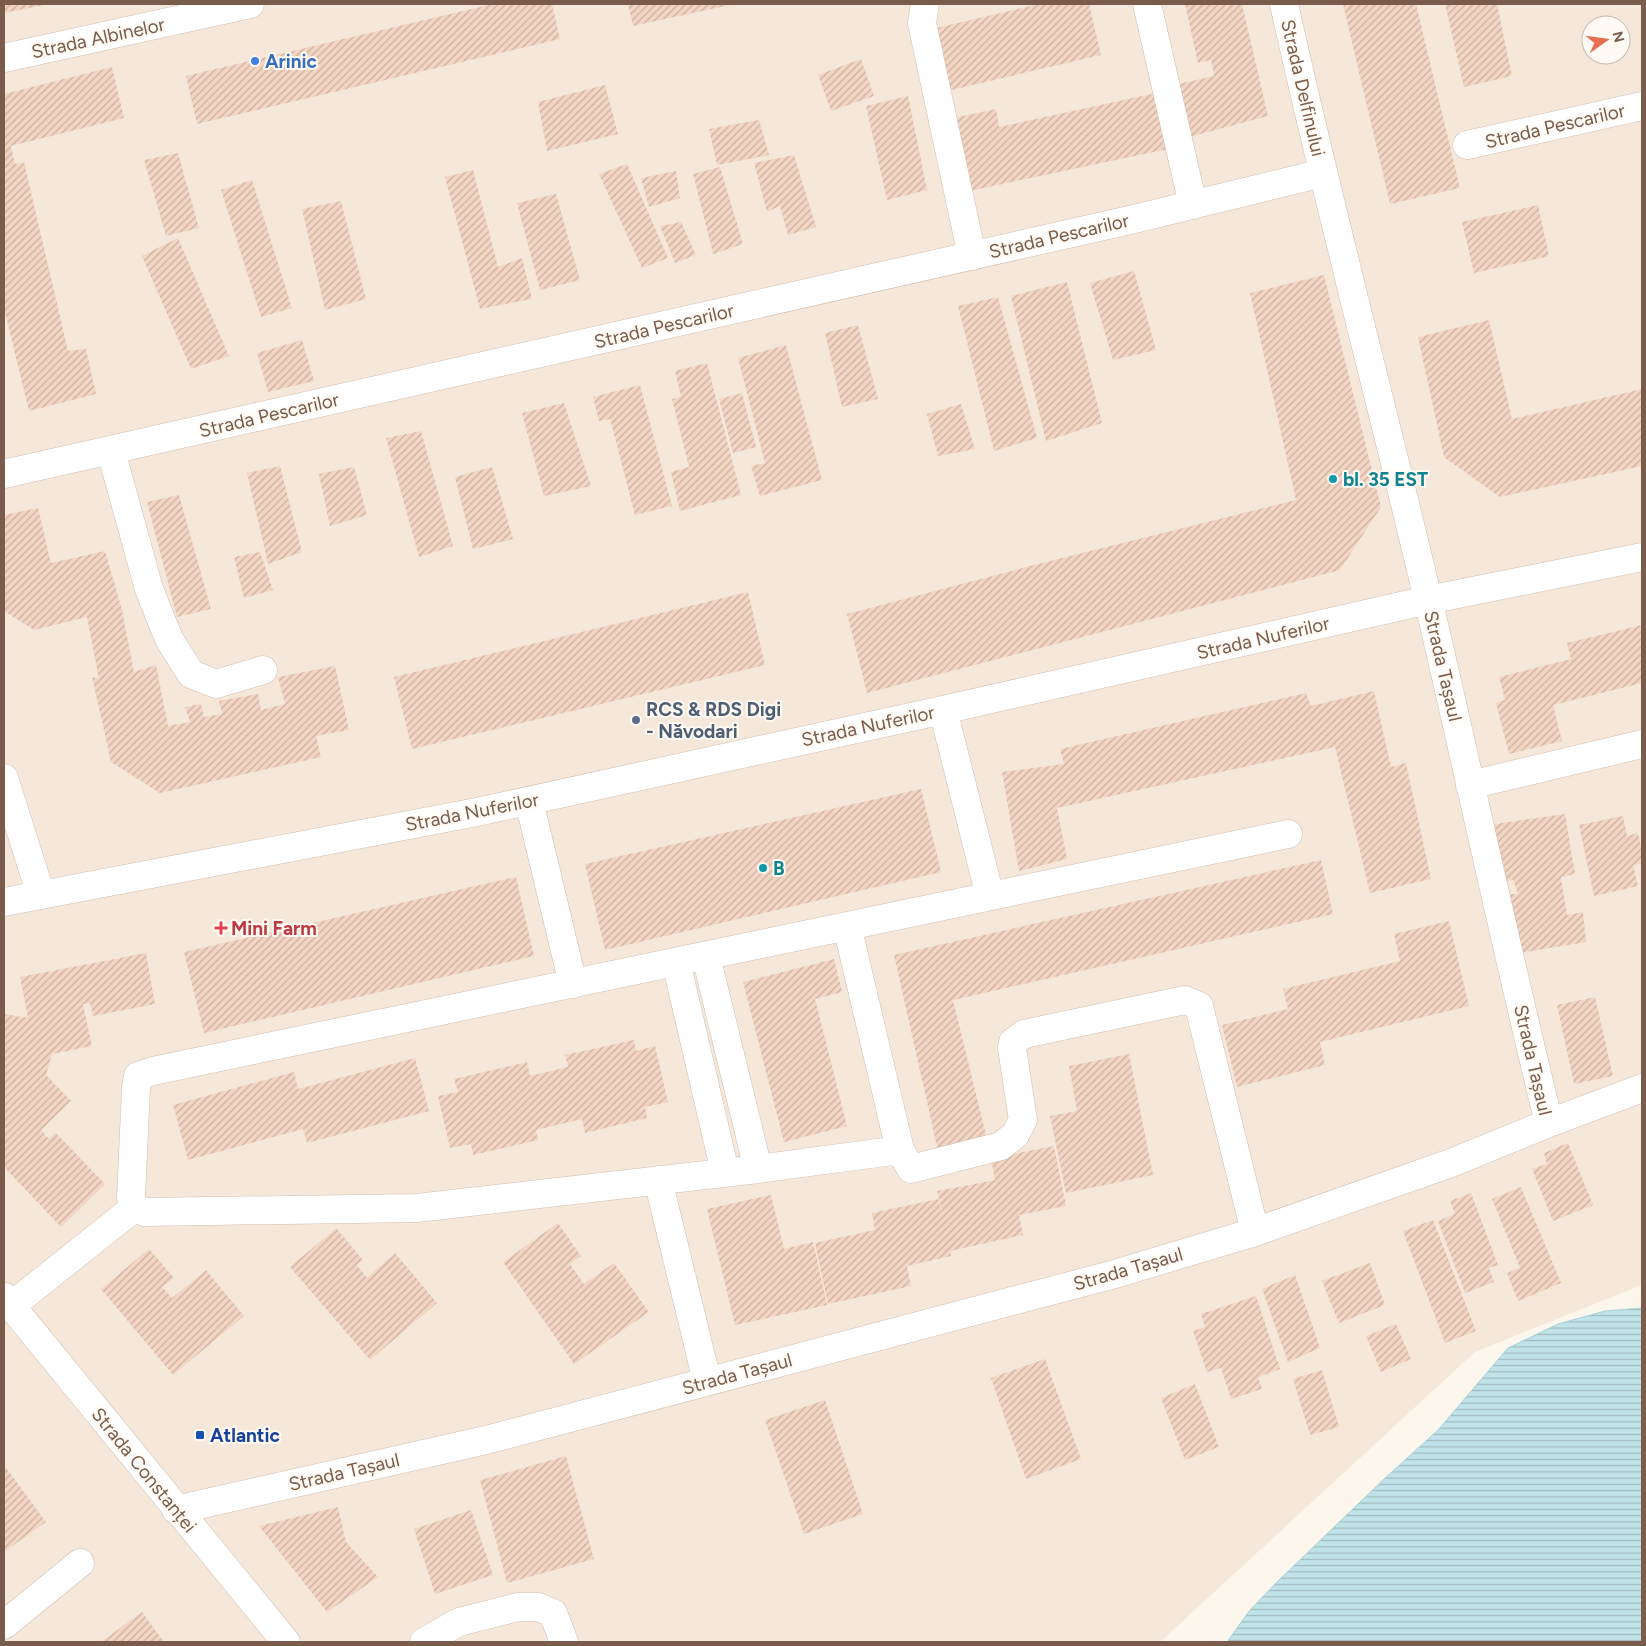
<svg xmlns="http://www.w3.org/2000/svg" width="1646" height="1646" font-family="Figtree,sans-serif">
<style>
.residential{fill:#f5e8da;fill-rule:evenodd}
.water{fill:url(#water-rules);stroke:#a5d3da}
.building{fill:url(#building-hatch)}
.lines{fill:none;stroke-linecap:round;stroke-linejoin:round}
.minor-casing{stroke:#d1beb0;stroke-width:29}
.minor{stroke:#fff;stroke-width:28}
.shop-dot{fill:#3f7fe0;stroke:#fffaf3;stroke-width:2}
.culture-dot{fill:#0f9aa8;stroke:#fffaf3;stroke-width:2}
.service-dot{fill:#5c6f8a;stroke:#fffaf3;stroke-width:2}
.health-dot{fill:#e0444e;stroke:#fffaf3;stroke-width:2}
.transit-dot{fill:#1a4fb4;stroke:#fffaf3;stroke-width:2}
.labels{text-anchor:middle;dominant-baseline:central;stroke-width:4;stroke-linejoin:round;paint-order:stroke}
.street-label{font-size:19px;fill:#7a5c4d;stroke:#fffaf3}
.shop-label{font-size:19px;font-weight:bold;fill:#366cbe;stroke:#fffaf3;text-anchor:start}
.culture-label{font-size:19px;font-weight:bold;fill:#0d838f;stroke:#fffaf3;text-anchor:start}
.service-label{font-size:19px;font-weight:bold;fill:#4e5e75;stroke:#fffaf3;text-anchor:start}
.health-label{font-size:19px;font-weight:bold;fill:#be3a42;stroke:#fffaf3;text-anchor:start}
.transit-label{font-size:19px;font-weight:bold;fill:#164399;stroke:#fffaf3;text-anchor:start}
</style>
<defs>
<pattern id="water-rules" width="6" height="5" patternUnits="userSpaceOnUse" patternTransform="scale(1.25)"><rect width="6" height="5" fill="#bfe3e8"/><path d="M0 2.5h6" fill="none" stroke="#a0bbbe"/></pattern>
<pattern id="building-hatch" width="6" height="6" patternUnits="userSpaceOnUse" patternTransform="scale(1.25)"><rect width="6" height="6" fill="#f3d5c3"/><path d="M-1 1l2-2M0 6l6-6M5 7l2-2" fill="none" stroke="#cab0a1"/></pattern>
</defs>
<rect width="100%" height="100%" fill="#fdf6ec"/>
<path class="residential" d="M4,4h1638v1281l-167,67 -315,290h-1156zM1591,25h30v30h-30z"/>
<path class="water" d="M1642,1308v334h-415l23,-32 29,-30 104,-100 55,-50 70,-82 50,-24 47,-13z"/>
<path class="building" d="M4,4h40v1l-40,8z
M493,4h59l8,35 -363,85 -11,-48z
M628,4h102v1l-97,21z
M1039,4h50l12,51 -154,36 -15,-62z
M1185,4h57l26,112 -79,21 -11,-53 36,-8 -3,-16 -13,3z
M1343,4h73l44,184 -70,16z
M1445,4h52l15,72 -48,11z
M861,59l13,37 -43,15 -13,-36z
M112,67l12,51 -113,28 4,18 9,-2 44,189 18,-2 10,45 -67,17 -25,-103v-214z
M605,85l13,49 -71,17 -9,-49z
M1156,93l12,56 -199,42 -16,-73 43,-9 3,18z
M908,96l19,94 -40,10 -21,-94z
M759,120l10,35 -52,10 -8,-36z
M178,153l21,75 -33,8 -22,-76z
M794,155l22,72 -28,8 -8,-29 -13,6 -13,-49z
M627,164l41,94 -26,10 -43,-94z
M720,167l23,77 -30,10 -20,-80z
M473,170l25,97 24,-9 10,41 -52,10 -35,-132z
M676,171l4,27 -31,9 -8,-29z
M252,180l40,128 -31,9 -40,-127z
M556,194l24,86 -40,10 -23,-87z
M341,201l25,98 -41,11 -23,-101z
M1538,205l11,51 -75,17 -12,-51z
M681,222l15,33 -21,8 -15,-37z
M178,238l51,118 -38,13 -49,-113z
M1134,271l22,79 -43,10 -23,-77z
M1324,275l57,232 -41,63 -473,123 -20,-79 187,-49 262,-65 -46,-207z
M1067,282l35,141 -56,18 -35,-145z
M998,297l39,141 -43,13 -36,-145z
M1489,320l23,99 130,-30v77l-142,31 -56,-40 -26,-120z
M858,325l20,74 -36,8 -17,-74z
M302,340l12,41 -46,11 -11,-39z
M786,345l36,135 -62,16 -9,-30 14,-3 -27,-105z
M707,363l34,132 -61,16 -9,-39 18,-5 -17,-68 9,-2 -6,-26z
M640,385l32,121 -37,9 -25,-96 -11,2 -6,-24z
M742,393l14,54 -23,6 -14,-54z
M564,403l27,83 -47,10 -22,-83z
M961,404l14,45 -37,7 -11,-42z
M421,431l32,115 -34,11 -33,-119z
M280,466l22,86 -34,12 -21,-91z
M354,467l13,48 -37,11 -11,-52z
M492,467l21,72 -40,10 -18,-72z
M179,495l32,114 -34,8 -30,-115z
M38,508l13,55 54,-12 17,59 12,62 22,-7 12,61 22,-4 -5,-15 16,-3 3,13 18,-3 -3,-13 39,-7 3,16 24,-6 -7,-27 57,-11 14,64 -33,6 5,21 -161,36 -49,-31 -19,-85 7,2 -12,-62 -53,13 -30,-19v-96z
M260,552l13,38 -29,8 -10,-41z
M748,592l17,73 -353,84 -18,-72z
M1642,625v58l-89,22 9,36 -53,13 -13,-51 9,-3 -6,-23 72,-18 -4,-16z
M1374,691l17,76 15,-4 25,116 -61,14 -35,-146 -278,61 10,51 -48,12 -17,-99 62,-8 -4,-15 246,-56 5,13z
M921,789l20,83 -336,78 -20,-86z
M1565,814l10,60 -14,3 6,38 16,-3 3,30 -67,11 -12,-59h11l-5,-14 -12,2 -13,-57z
M1623,816l4,20 11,-3 4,19v11l-9,2 5,21 -44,10 -15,-71z
M1321,860l12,54 -380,86 35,143 -50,8 -44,-196z
M516,877l18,79 -330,77 -20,-81z
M1449,921l20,85 -149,36 5,23 -88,22 -15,-62 66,-16 -5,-20 117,-28 -6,-27z
M146,953l9,51 -62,12 -3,-13 -7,1 9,42 -40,8 -6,21 25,26 -30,29 8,9 7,-6 49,51 -44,43 -57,-60v-153l24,4 -8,-41z
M834,959l8,33 -27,7 32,127 -63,16 -41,-160z
M1595,997l18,79 -39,8 -17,-79z
M634,1040l2,11 19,-5 13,56 -23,5 2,11 -62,15 -3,-14 -46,11 2,10 -65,15 -2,-11 -21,4 -12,-52 20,-4 -4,-13 73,-17 3,14 38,-9 -3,-12z
M1129,1054l24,121 -87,18 -16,-77 27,-5 -8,-45z
M415,1058l14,53 -122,32 -4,-14 -115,31 -15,-55 121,-33 4,17z
M1568,1143l25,62 -40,16 -21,-52 15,-5 -3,-11z
M1054,1146l12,60 -47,9 4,20 -73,16 1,5 -44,10 4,20 -83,18 -13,-61 60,-13 -3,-17 66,-14 5,17 -6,-25 58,-11 -4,-22z
M1521,1187l40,96 -43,18 -11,-28 13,-5 -28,-69z
M1471,1193l27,72 -9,3 5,14 -29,11 -27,-72 17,-7 -5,-13z
M771,1195l13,54 29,-7 14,63 -92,20 -28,-116z
M1433,1220l43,111 -31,12 -42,-112z
M558,1223l23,33 -11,8 14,20 30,-21 35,49 -75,52 -71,-102z
M336,1228l27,32 -6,5 10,13 28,-25 42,50 -67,57 -80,-93z
M149,1249l25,29 -12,9 10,11 34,-28 38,46 -71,59 -72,-86z
M1370,1263l15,42 -46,18 -17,-42z
M1295,1275l25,73 -32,14 -26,-73z
M1256,1296l24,73 -22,8 4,12 -31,10 -10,-31 -14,4 -14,-41 12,-4 -4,-13z
M1396,1324l15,35 -30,13 -15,-36z
M1045,1359l36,100 -55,20 -35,-101z
M1322,1370l17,57 -29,8 -17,-56z
M1195,1384l24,63 -34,13 -24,-62z
M825,1400l38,114 -59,20 -39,-114z
M566,1456l28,103 -87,24 -27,-103z
M4,1465l42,57 -42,30z
M338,1507l8,35 32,35 -51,35 -68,-86z
M471,1510l22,65 -58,19 -21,-65z
M142,1612l22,30h-63z"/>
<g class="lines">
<g class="minor-casing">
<path id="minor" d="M925,4l-3,19 50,233
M1147,4l46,201
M4,58l246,-54
M1467,145l175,-39
M111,451l38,138 20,50 22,35 25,10 47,-14
M4,474l1126,-254 193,-47
M943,710l47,186
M4,778l37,117
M1470,785l172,-41
M529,801l44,183
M4,902l473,-90 466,-102 485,-110 214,-43
M847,926l53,224 11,19 90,-23 14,-11 8,-15 -11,-72 1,-6 11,-8 161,-34 14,6 56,226
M706,956l52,213
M676,962l49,210
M1549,1123l93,-35
M658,1180l49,201
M134,1208l11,4 272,-4 341,-39 142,-19
M4,1297l282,345
M11,1306l123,-98 -3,-10 5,-110 2,-12 15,-5 1135,-237
M176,1510l310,-70 629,-166 140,-42 196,-69 98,-40c-43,-174 -80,-349 -121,-524 -47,-198 -100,-396 -144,-595
M4,1625l76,-62
M424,1642l35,-20 59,-15h20l15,6 11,29"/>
</g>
<use href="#minor" class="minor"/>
</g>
<circle class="shop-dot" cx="255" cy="61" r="5"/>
<g class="culture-dot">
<circle cx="1333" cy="479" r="5"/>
<circle cx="763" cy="868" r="5"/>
</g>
<circle class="service-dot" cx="636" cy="720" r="5"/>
<path class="health-dot" d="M218.5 920.5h5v5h5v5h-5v5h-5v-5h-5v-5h5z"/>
<rect class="transit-dot" x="195" y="1430" width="10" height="10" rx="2.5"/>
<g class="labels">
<g class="street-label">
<text transform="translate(98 38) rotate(-12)">Strada Albinelor</text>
<text transform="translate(1303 88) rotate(77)">Strada Delfinului</text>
<text transform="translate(1555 126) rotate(-13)">Strada Pescarilor</text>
<text transform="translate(1059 236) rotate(-13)">Strada Pescarilor</text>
<text transform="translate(664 326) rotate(-13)">Strada Pescarilor</text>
<text transform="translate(269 415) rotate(-13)">Strada Pescarilor</text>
<text transform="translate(1263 638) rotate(-13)">Strada Nuferilor</text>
<text transform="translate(1443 666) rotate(77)">Strada Tașaul</text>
<text transform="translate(868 726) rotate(-12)">Strada Nuferilor</text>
<text transform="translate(472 812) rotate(-11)">Strada Nuferilor</text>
<text transform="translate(1533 1060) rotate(77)">Strada Tașaul</text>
<text transform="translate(1128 1269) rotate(-16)">Strada Tașaul</text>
<text transform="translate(737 1374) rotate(-15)">Strada Tașaul</text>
<text transform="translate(144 1470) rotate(51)">Strada Constanței</text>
<text transform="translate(344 1472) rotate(-13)">Strada Tașaul</text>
</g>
<g class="shop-label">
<text x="265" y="61">Arinic</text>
</g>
<g class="culture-label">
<text x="1343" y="479">bl. 35 EST</text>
<text x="773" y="868">B</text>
</g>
<g class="service-label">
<text x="646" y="709">RCS &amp; RDS Digi<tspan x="646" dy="22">- Năvodari</tspan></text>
</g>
<g class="health-label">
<text x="231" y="928">Mini Farm</text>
</g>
<g class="transit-label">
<text x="210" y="1435">Atlantic</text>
</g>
</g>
<rect width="1646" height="1646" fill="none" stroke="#7a5c4d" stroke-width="10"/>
<g transform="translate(1606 40) rotate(76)"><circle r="24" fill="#fffaf3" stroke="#cabbb1"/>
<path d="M0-4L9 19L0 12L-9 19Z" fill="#e76f51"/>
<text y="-8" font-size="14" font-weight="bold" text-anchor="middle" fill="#7a5c4d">N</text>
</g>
</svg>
